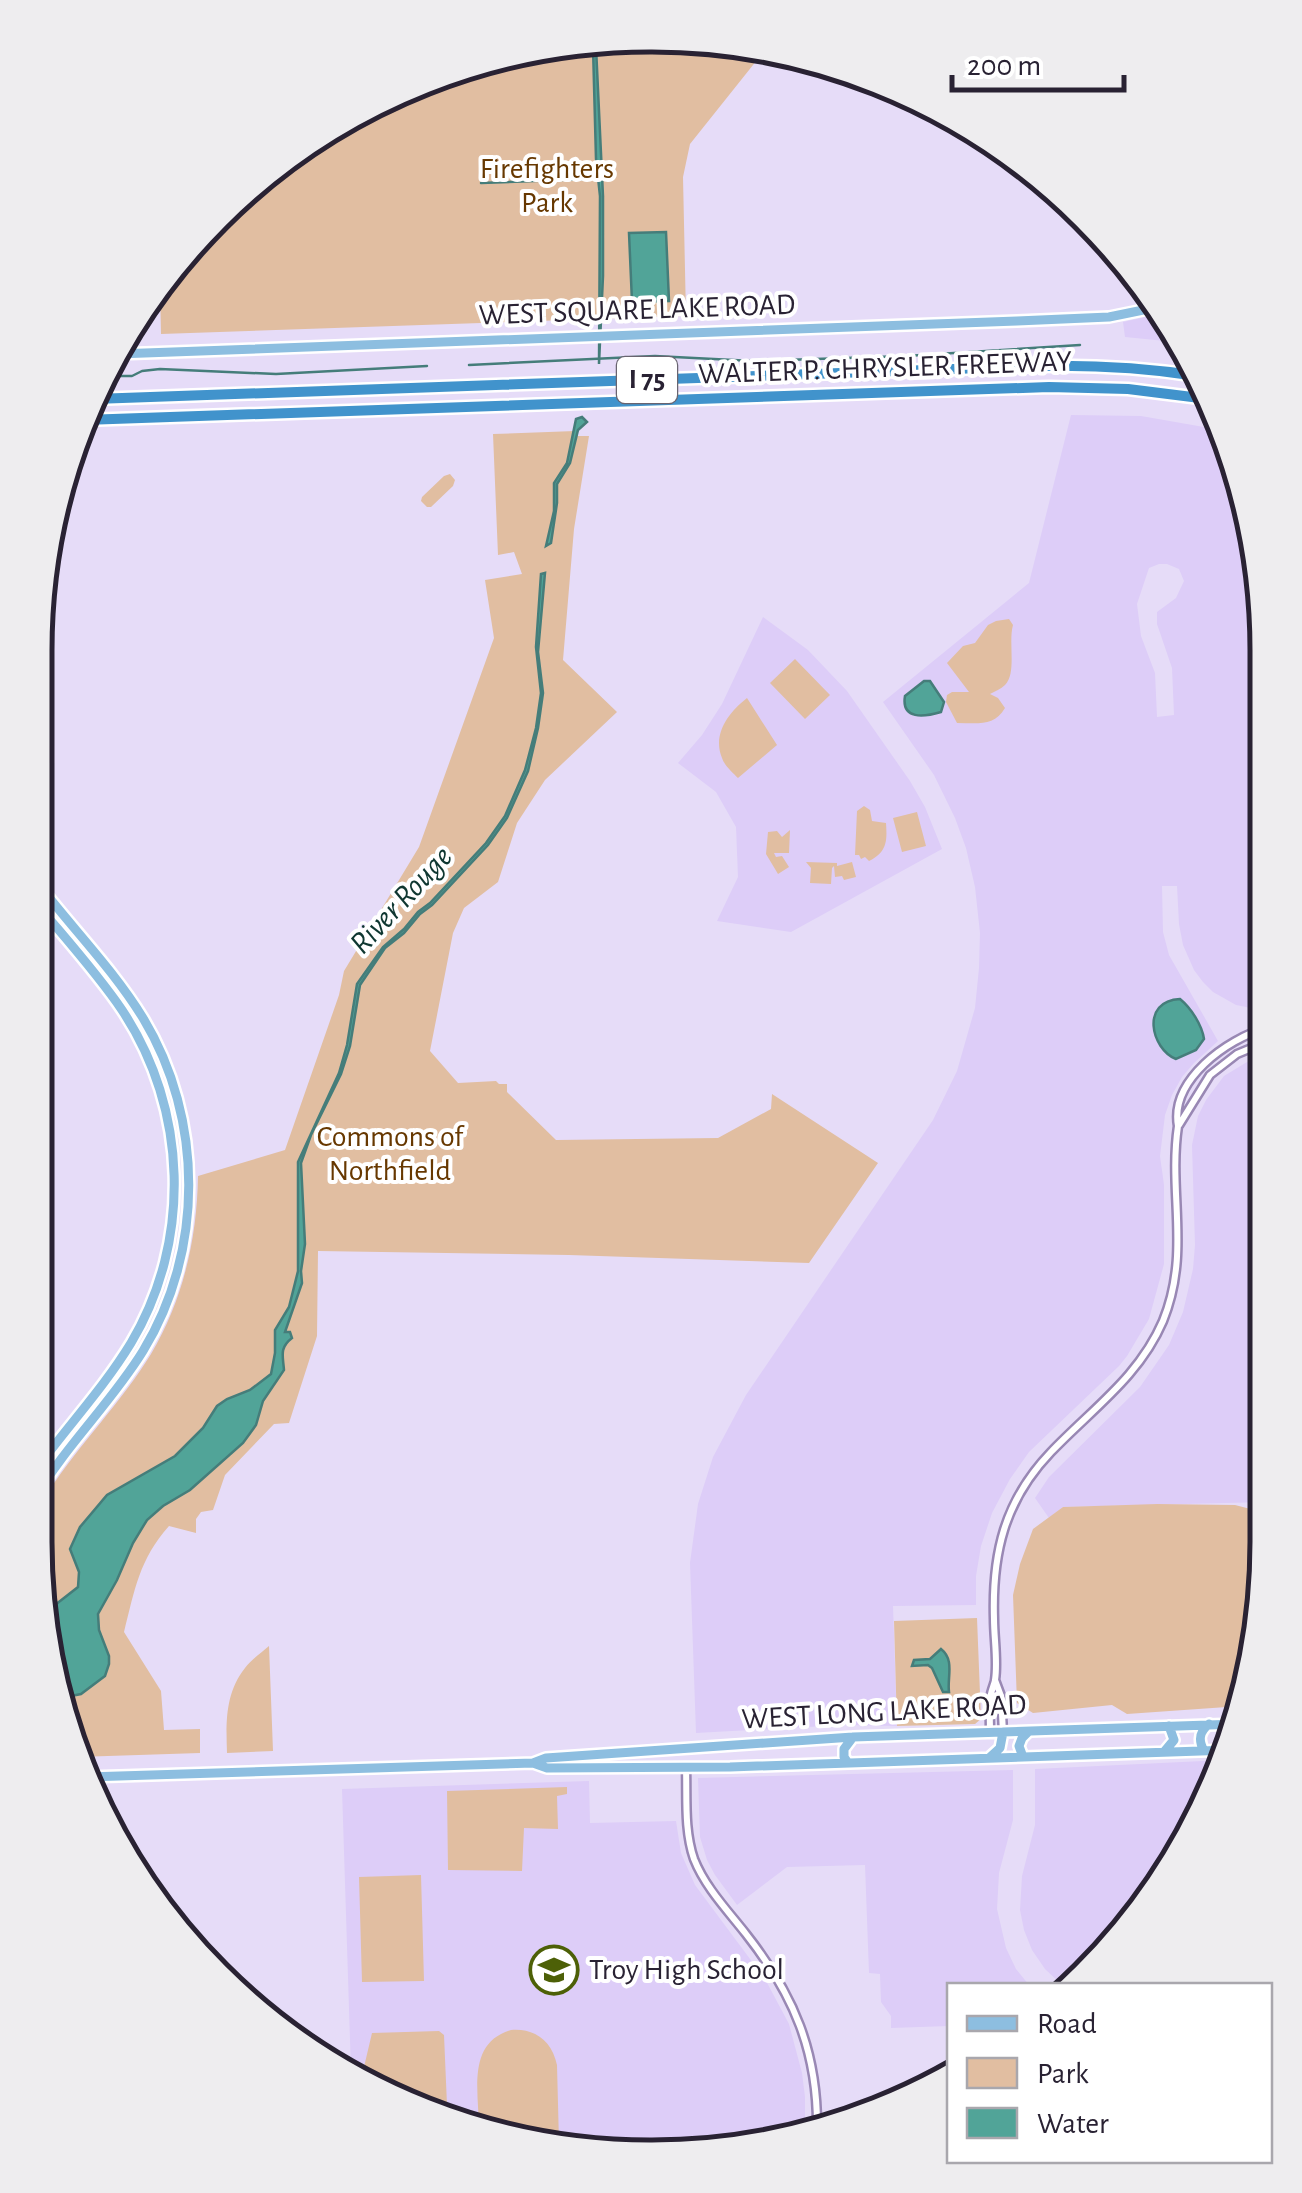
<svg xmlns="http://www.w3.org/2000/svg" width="1302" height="2193" font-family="'Alegreya Sans',sans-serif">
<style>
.built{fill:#ddcdf8;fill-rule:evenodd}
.green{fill:#e1bea1}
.water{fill:#51a498;stroke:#457d7a;stroke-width:2.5}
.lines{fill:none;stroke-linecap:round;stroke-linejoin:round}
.stream{stroke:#457d7a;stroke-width:2.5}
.minor-casing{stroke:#9988b4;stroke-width:11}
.major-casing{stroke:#fff;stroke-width:14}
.highway-casing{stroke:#fff;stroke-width:15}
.minor{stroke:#fff;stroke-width:6}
.major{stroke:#8dbee0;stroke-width:9}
.highway{stroke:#4193cc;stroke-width:10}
.labels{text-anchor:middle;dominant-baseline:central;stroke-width:8;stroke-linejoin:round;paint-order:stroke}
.shield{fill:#fff;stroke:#696470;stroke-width:2.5}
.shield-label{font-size:28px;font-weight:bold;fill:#292233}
.park-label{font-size:30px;fill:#673800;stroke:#fff}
.street-label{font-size:30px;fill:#292233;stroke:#fff}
.poi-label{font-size:30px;fill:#292233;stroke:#fff;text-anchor:start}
.water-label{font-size:32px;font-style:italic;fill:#0f3731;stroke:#fff}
.rim{fill:none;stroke:#292233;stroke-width:5}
</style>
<rect width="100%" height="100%" fill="#e6dcf8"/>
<path class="built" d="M1163,313l22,30 -60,-6 -2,-15z
M1071,415l70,1 80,14 25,61 20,119v401l-30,-6 -23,-13 -10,-10 -9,-12 -11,-25 -4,-21 -2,-38h-15l1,46 6,23 49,86 -24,22 -12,14 -10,18 -7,20 -5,41 4,29v79l-15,55 -22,37 -8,10 -90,86 -19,27 -18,34 -11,33 -5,30v29l-83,1 4,120 -53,-1 -148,8 -6,-170 8,-59 15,-47 33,-62 187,-275 24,-49 18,-63 4,-40 1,-35 -5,-46 -9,-39 -11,-30 -21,-43 -51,-73 146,-119zM1159,564h8l12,5 5,12 -8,17 -19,14v12l15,44 2,47 -17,2 -2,-44 -14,-37 -4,-32 12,-36z
M763,617l45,33 39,41 63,90 15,26 17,42 -151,83 -74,-11 21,-44 -2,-50 -20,-35 -38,-29 24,-28 20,-31z
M1266,1055v447l-203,5 -14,11 -14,-20 14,-21 91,-90 29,-42 14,-33 10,-43 2,-24 -3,-100 6,-29 8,-16 18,-24 23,-14z
M1224,1760l-61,125 -95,100h-6l-17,-16 -13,-19 -8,-20 -4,-20 2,-34 13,-51v-56z
M1013,1770v50l-14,53 -2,36 9,39 10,21 13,16 -80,1v40l-58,2v-12l-10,-14 -1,-28 -11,-1 -4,-108 -78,2 -50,38 -22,-30 -8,-15 -7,-23 -2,-59z
M589,1781l1,42 86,-2 5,32 14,32 70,94 24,45 13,49 3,24v35l-153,26 -198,-33 -103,-54 -9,-282z"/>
<path class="green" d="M531,47h226v13l-67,84 -7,33 3,139 -525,18 -1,-46 149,-149z
M575,431v5h14l-15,93 -11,131 54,52 -72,68 -28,43 -19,59 -34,26 -11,25 -23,118 28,32 38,-2 3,3h8v8l49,48 162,-2 53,-29 1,-15 106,69 -69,100 -240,-8 -251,-4 -1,85 -28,87 -15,1 -49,51 -12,35 -12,2 -5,7v14l-27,-7c-30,34 -34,63 -45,106l37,59 3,39 36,-1v24l-123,4 -9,-18 -33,-197c0,-7 -1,-16 0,-23 2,-9 9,-20 14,-28 31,-48 72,-88 102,-137 32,-54 46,-115 47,-178l87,-26 54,-155 5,-24 75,-124 75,-209 -9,-58 37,-6 -8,-22 -16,3 -5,-121z
M450,474l5,6 -2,6 -22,21h-4l-6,-6 1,-4 22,-21z
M1009,619l4,6c-5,18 4,48 -8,60 -4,4 -10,6 -15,9l8,4 7,10c-11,19 -28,15 -48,15l-11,-21 1,-7 5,-3h17l-22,-29 16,-17 12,-3 13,-18 8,-4z
M795,659l35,36 -25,24 -35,-36z
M747,698l30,47 -39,33c-5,-5 -14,-13 -16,-20 -10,-24 7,-46 25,-60z
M864,806l6,4 2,11 14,2c1,16 2,29 -17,38l-4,-4 -4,2 -2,-4h-4l2,-44z
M917,812l9,34 -24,6 -9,-34z
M790,830l-1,23h-15l2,4 6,-1 7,11 -11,7 -12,-20 2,-22 9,-1 5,6z
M806,862l31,1v3l15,-4 4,15 -12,3 -2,-4 -7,1 -1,-11 -2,2 -1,16 -21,-1 1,-15z
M1157,1504l78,1 31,8v70l-25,123 -114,8 -15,-9 -79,8 -16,-10 -4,-108 7,-31 13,-35 30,-22z
M977,1618l4,101 -6,5 -78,2 -3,-105z
M269,1646l4,105 -46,2c-1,-30 -2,-60 18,-85 6,-8 16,-15 24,-22z
M567,1787v7l-10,2 1,33 -34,-1 -2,43 -74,-1 -1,-79z
M421,1875l3,106 -62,1 -3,-105z
M511,2030c24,-2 41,11 46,35l2,78 -80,-13c0,-37 -13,-87 32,-100z
M439,2031l5,4 3,70 -29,2 -44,-24 -10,-16 8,-34z"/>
<path class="water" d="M593,47h3l7,149v80l-4,88 1,-168 -4,-37z
M666,232l3,69 -37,1 -3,-69z
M582,417l5,5 -9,8 -8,33 -13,21v19l-6,40 -5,3 8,-35v-28l13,-20 9,-44z
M545,573l-7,79 5,41 -5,35 -10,43 -21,47 -19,27 -56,60 -12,9 -16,19 -19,15 -25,37 -10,61 -9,28 -30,61 -10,28 4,81 -4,27 1,12 -17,49h5l2,6c-13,10 -9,18 -8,32l-21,31 -7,24 -13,18 -53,47 -27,16 -16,14 -14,23 -16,37 -19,34 1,16 10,26v8l-4,12 -24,18 -20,4 -15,-86 32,-25 1,-15 -9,-23 10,-22 27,-32 68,-39 28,-28 14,-22 10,-7 23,-9 21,-16 4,-21v-23l14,-23 9,-36v-109l41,-89 8,-28 10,-61 26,-37 21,-18 14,-17 12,-9 56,-60 19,-27 20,-46 11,-42 5,-35 -5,-46 5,-73z
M924,681h6l14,21 -3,10c-17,5 -40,8 -36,-16z
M1180,999c11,9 22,26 24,40l-8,11 -20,9c-25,-10 -36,-58 4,-60z
M941,1649c14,11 6,28 8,43h-6l-11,-24 -4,-3 -16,1 2,-6 16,-1z"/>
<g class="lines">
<path class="stream" d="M481,183l106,-4
M469,365l186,-9 98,5 153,-5 174,-11
M106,376h26l10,-5 18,-2 116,5 151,-8"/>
<g class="minor-casing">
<path id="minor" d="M1179,1125l31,-50 27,-21 29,-12
M995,1680l6,16 2,36
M990,1732c0,-12 -1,-26 1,-38 0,-2 4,-12 4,-14 3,-19 -1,-41 -1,-61 -2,-65 10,-118 57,-167 41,-43 88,-75 112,-131 28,-69 5,-127 15,-195 -8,-46 49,-87 88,-98
M686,1768c1,30 -2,62 8,91 11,28 34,52 52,75 48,61 72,118 71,196"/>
</g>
<g class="major-casing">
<path id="major" d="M117,354l900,-33 92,-4 49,-10
M35,1471c31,-43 68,-82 96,-128 61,-102 57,-234 -9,-333 -25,-37 -57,-72 -86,-107
M35,1498c31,-53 76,-95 108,-147 61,-100 61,-232 0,-333 -30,-49 -72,-91 -107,-137
M1204,1751c-6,-11 -5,-19 5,-27
M1164,1752l10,-12 -5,-14
M1023,1757l-4,-11 3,-8 6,-6
M989,1758l11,-10 3,-16
M533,1763l14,5 183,-1 500,-17
M848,1763l-4,-6v-8l9,-12
M87,1777l446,-14 13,-5 307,-21 385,-13"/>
</g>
<g class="highway-casing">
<path id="highway" d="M94,399l947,-33c53,-1 105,2 157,10
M84,420l965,-33 79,2 80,10"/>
</g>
<use href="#minor" class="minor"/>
<use href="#major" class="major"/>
<use href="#highway" class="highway"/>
</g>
<defs>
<g id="school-ring" transform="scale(2.5)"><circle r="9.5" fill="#fff" stroke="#4d6007" stroke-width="1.5"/><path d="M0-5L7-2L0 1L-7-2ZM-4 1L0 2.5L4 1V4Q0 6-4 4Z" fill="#4d6007"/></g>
</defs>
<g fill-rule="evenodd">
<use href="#school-ring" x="554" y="1970"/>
</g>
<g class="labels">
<rect class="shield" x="617" y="357" width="60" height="46" rx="8"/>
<g class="shield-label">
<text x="647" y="380">I 75</text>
</g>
<g class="park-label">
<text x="547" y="169">Firefighters<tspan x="547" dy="34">Park</tspan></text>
<text x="390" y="1137">Commons of<tspan x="390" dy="34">Northfield</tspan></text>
</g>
<g class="street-label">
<text transform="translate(637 310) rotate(-2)">WEST SQUARE LAKE ROAD</text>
<text transform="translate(885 368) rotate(-2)">WALTER P. CHRYSLER FREEWAY</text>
<text transform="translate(884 1712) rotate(-3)">WEST LONG LAKE ROAD</text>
</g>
<g class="poi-label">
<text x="589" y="1970">Troy High School</text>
</g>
<g class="water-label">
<text transform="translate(401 900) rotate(-47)">River Rouge</text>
</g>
</g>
<path d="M0 0H1302V2193H0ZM650 52H652A598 598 0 0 1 1250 650V1542A598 598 0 0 1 652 2140H650A598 598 0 0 1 52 1542V650A598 598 0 0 1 650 52Z" fill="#eeedef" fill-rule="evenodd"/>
<path class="rim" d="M650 52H652A598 598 0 0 1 1250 650V1542A598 598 0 0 1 652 2140H650A598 598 0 0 1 52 1542V650A598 598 0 0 1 650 52Z"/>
<rect x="947" y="1983" width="325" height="180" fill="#ffffff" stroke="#a9a7ad" stroke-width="2.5"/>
<rect x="967" y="2016" width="50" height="15" fill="#8dbee0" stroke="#a9a7ad" stroke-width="2.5"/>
<text x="1037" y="2033" font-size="30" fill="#292233">Road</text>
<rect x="967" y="2058" width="50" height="30" fill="#e1bea1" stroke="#a9a7ad" stroke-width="2.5"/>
<text x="1037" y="2083" font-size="30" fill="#292233">Park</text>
<rect x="967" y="2108" width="50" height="30" fill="#51a498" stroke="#a9a7ad" stroke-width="2.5"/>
<text x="1037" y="2133" font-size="30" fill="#292233">Water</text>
<path d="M952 75v15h172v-15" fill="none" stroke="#292233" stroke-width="5"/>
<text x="967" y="75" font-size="30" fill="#292233" stroke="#ffffff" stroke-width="8" paint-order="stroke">200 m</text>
</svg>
